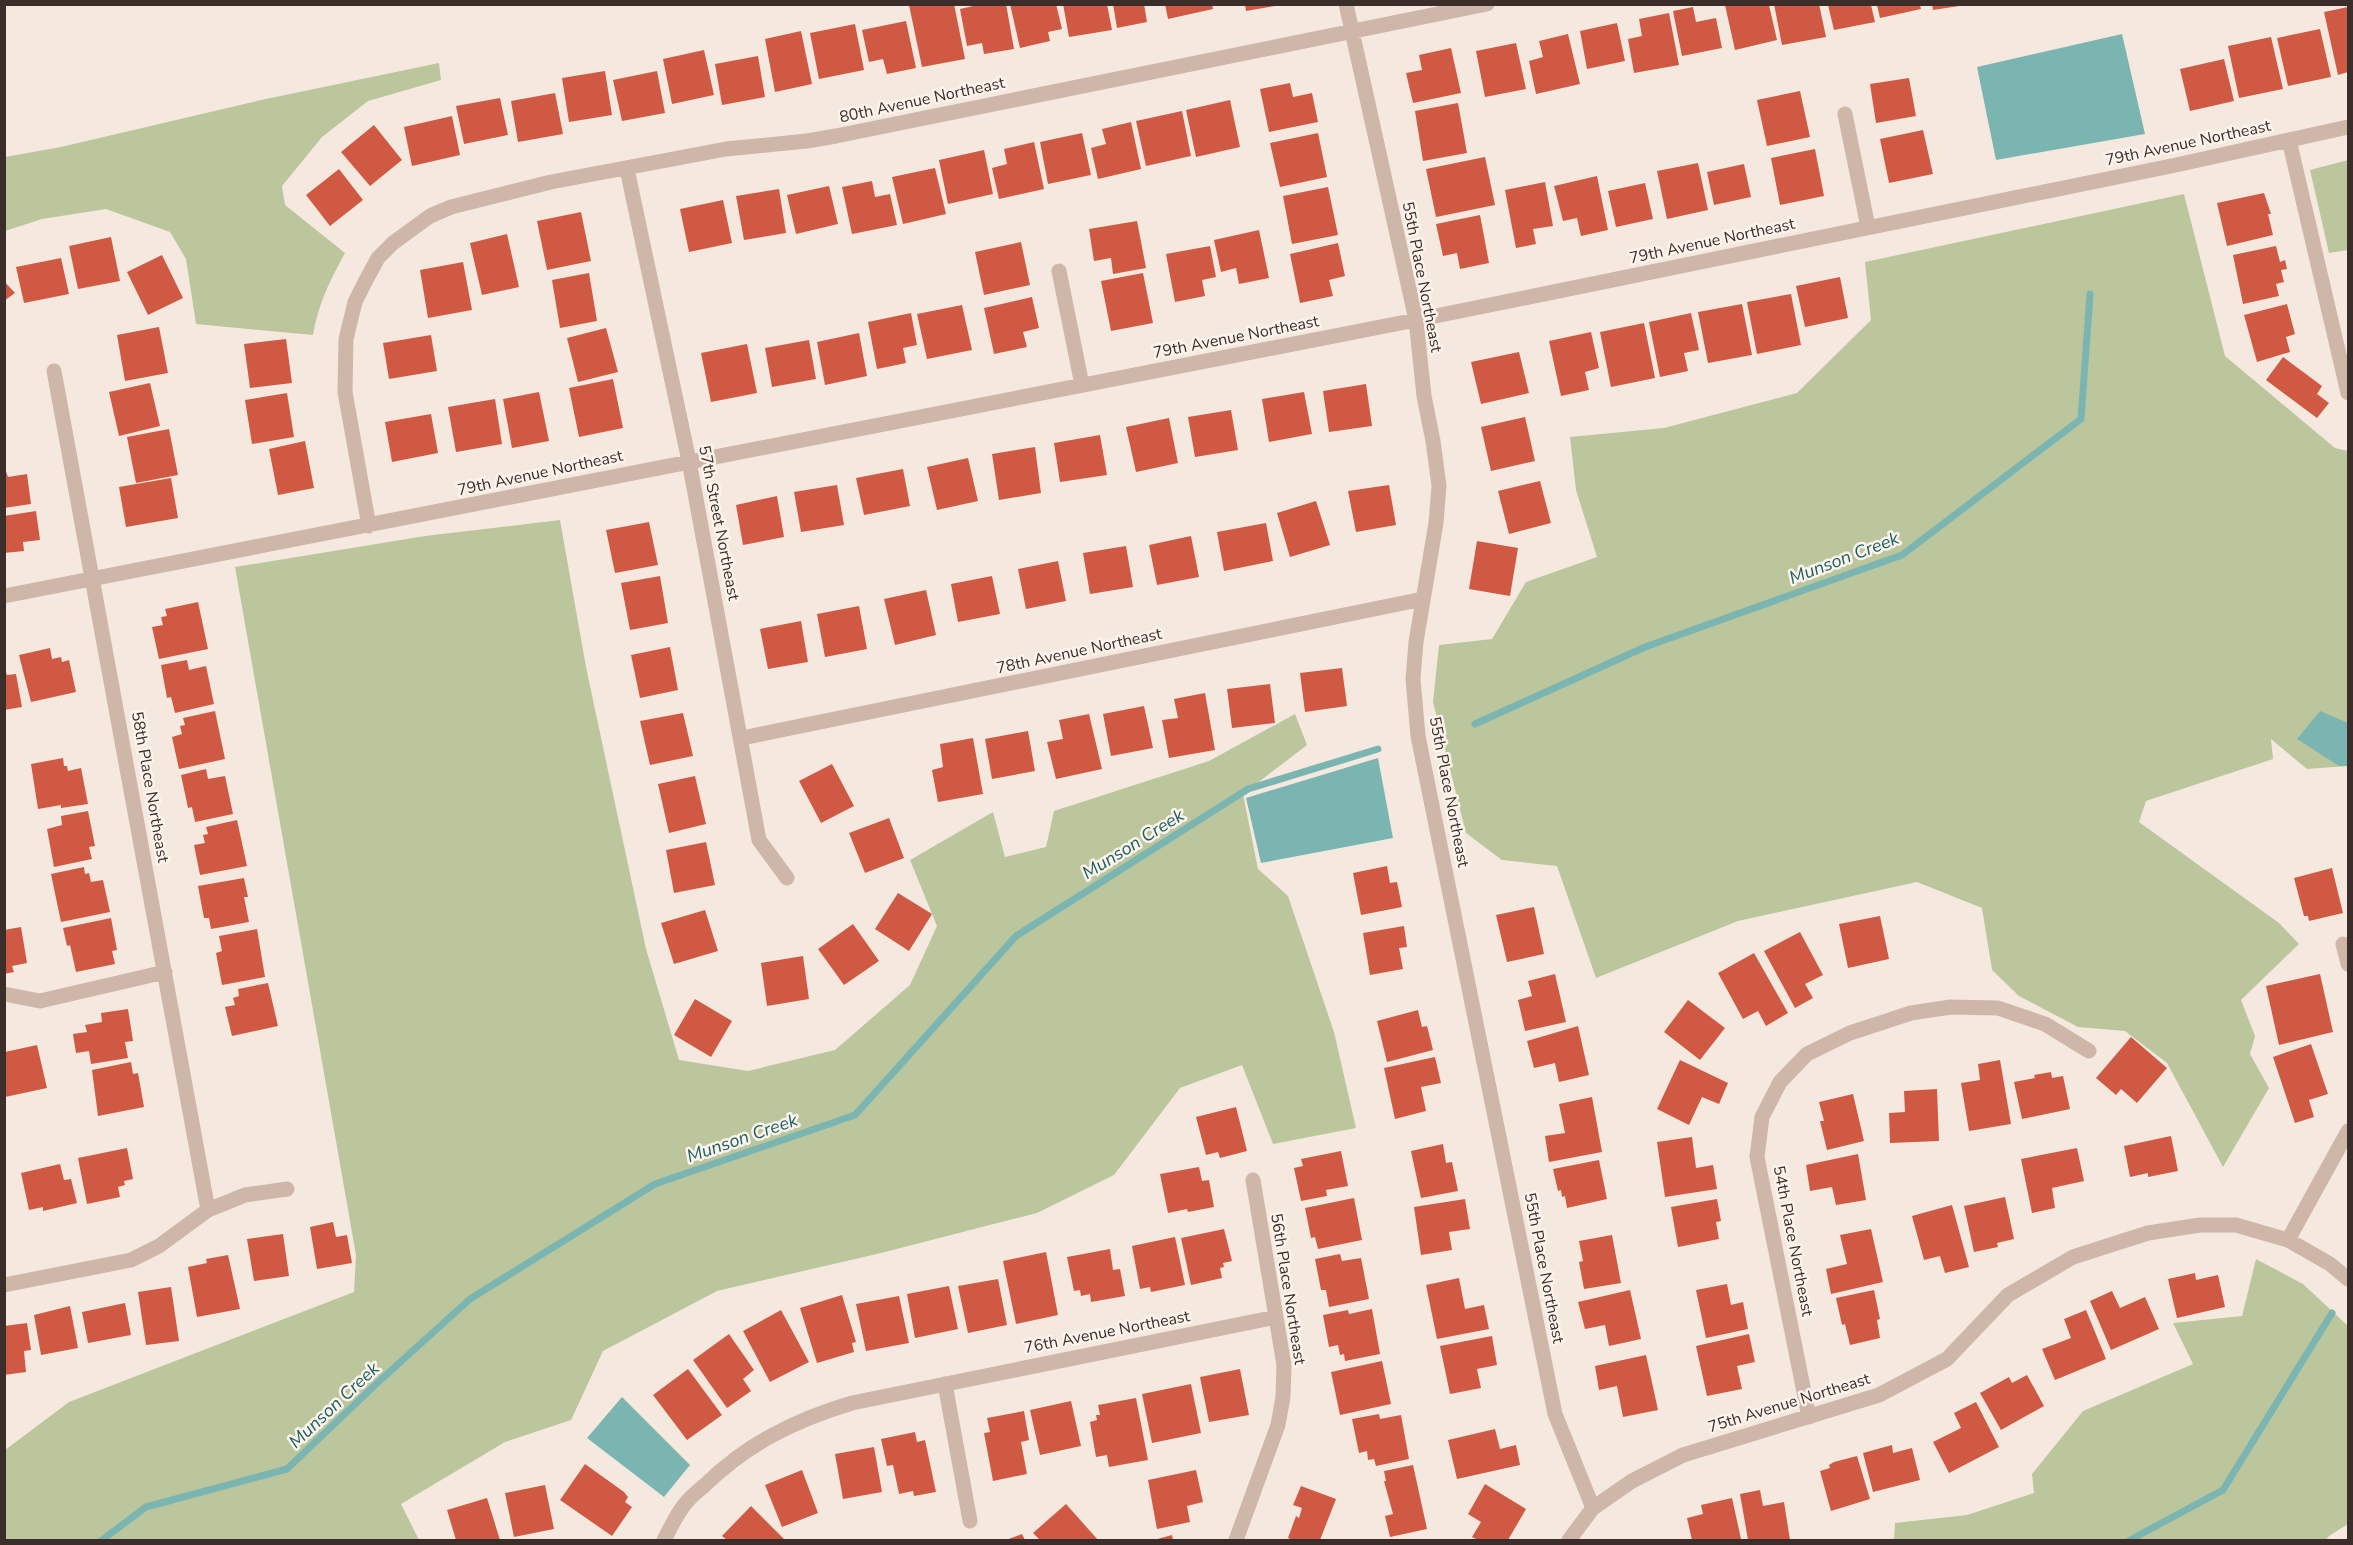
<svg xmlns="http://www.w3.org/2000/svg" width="2353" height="1545" font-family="'Nunito Sans',sans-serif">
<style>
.green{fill:#bbc69d}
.water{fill:#7bb5b2}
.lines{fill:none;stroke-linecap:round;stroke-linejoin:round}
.stream{stroke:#7bb5b2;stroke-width:7}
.building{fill:#cf5943}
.minor{stroke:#ceb7a9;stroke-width:15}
.labels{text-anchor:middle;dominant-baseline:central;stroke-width:5;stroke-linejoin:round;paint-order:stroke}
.street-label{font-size:16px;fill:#3b2e2a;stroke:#fcf3ec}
.water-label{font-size:18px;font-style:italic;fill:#1b6160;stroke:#fcf3ec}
</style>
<rect width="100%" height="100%" fill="#f5e9df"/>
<path class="green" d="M439,63l2,17 -73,21 -46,36 -40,49 3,19 60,48c-15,27 -27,52 -32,82l-117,-11 -10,-65 -16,-27 -64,-23 -64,10 -37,12v-74l56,-10 200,-47z
M2348,160v90l-19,3 -19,-83z
M2184,194l41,162 110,92 13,3v315l-41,3 -36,-30 2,20 -127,42 -7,21 140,101 20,21 -58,56 14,36 -5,18 19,34 -46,79 -56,-104 -42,-32 -47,-4 -59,-31 -27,-26 -10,-62 -65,-26 -179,39 -142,57 -39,-112 -55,-6 -36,-27 -33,-131 6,-57 53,-6 34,-57 71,-25 -21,-67 -6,-53 94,-9 133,-35 74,-73 -6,-58z
M560,520l26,147 60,282 33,111 69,11 87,-21 75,-65 27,-59 -27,-66 83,-48 12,45 41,-10 8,-36 155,-50 86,-47 12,31 -64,49 15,75 30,27 46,136 22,96 -83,16 -31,-79 -62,23 -66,87 -77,38 -156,40 -164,38 -114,60 -32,69 -66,22 -104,62 18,36h-414v-90l64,-48 285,-110 2,-37 -121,-688 190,-31z
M2256,1259l47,25 45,42v198l-19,12 -3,4h-432l1,-17 72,-8 67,-22 -2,-19 51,-63 110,-47 -20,-41 69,-7z"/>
<path class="water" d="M2122,34l23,100 -149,26 -19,-93z
M2320,711l28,12v43h-9l-42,-27z
M1378,758l15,80 -132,25 -15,-65z
M622,1397l68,68 -26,32 -77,-59z"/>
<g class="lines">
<path class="stream" d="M1475,724l170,-77 257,-92 179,-136 9,-125
M102,1540l44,-33 141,-38 88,-84 95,-86 185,-115 200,-69 161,-179 232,-147 130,-40
M2130,1540l93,-50 109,-177"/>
</g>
<path class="building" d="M914,4h40l11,55 -43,8 -13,-62z
M982,4h24l8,45 -30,5 -2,-11 -15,3 -7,-37z
M1010,4h46l6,25 -14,3 2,9 -30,7z
M1063,4h44l5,26 -43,7z
M1113,4h31l3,18 -30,6z
M1165,4h47l1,5 -45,10z
M1245,4h30v2l-29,5z
M1774,4h45l7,33 -44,8z
M1932,4h27v2l-26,4z
M1725,5h44l8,35 -42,10z
M1828,5h43l4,17 -41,8z
M1877,5h43l1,4 -41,9z
M1693,7l3,15 20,-4 6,30 -40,8 -9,-45z
M2348,7v65l-10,3 -14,-63z
M1669,13l10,52 -45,8 -6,-34 14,-3 -3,-17z
M906,21l10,47 -29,6 -4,-15 -14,3 -7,-32z
M1617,23l8,38 -38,8 -7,-38z
M855,24l9,46 -45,9 -9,-46z
M2320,29l11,48 -43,9 -11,-48z
M801,31l11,53 -37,8 -10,-53z
M1568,34l12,50 -44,10 -7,-33 14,-4 -4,-16z
M2271,37l12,52 -44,9 -11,-52z
M1516,43l10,46 -41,8 -9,-46z
M1451,48l10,45 -48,10 -7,-30 16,-3 -3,-15z
M704,50l10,45 -42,9 -9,-45z
M758,56l7,41 -43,8 -7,-41z
M2224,59l10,42 -44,10 -10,-42z
M605,71l7,44 -43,7 -7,-44z
M657,71l8,42 -43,8 -9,-41z
M1909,78l7,38 -40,7 -6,-39z
M1290,83l3,14 19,-4 6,29 -49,10 -9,-43z
M1800,91l10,46 -43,9 -10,-46z
M555,93l8,41 -45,8 -7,-41z
M500,98l8,37 -44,9 -8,-38z
M1230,100l10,47 -44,10 -10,-47z
M1458,103l9,50 -44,8 -8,-50z
M1182,111l9,45 -45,10 -10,-45z
M452,116l8,39 -48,11 -8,-39z
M1131,122l10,47 -43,10 -7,-31 15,-4 -4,-15z
M374,125l28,35 -32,26 -29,-34z
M1923,130l10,44 -44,9 -9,-44z
M1082,133l9,42 -43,9 -8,-42z
M1318,133l9,44 -47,10 -10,-44z
M1034,142l10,47 -45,10 -7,-31 15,-4 -3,-15z
M1815,149l9,47 -44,9 -9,-47z
M984,150l9,44 -45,10 -9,-44z
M1485,157l10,48 -59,12 -10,-48z
M1698,163l10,47 -41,9 -10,-48z
M1744,164l7,33 -37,8 -7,-33z
M935,168l11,46 -43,10 -11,-47z
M339,169l24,31 -33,26 -24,-31z
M1597,176l11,54 -27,6 -4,-18 -14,3 -9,-35z
M872,181l3,16 15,-3 7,31 -45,9 -10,-47z
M1545,182l8,44 -20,3 3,15 -20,4 -11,-58z
M1645,183l8,36 -37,8 -8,-36z
M829,186l9,38 -42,10 -9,-39z
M1328,187l10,48 -46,9 -9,-48z
M779,189l7,44 -42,7 -8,-44z
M2264,193l7,21h-3l5,21 -46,11 -10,-43z
M723,200l9,43 -43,9 -9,-43z
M581,212l10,49 -44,9 -10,-49z
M1480,215l9,48 -29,6 -3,-16 -14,3 -7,-32z
M1137,221l9,47 -33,6 -2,-16 -17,3 -5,-32z
M1259,230l10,48 -30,6 -3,-16 -15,4 -7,-32z
M507,234l12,53 -37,8 -12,-52z
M111,237l9,44 -42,8 -9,-43z
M1021,242l9,43 -46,10 -9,-43z
M1338,243l7,33 -16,4 4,16 -33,7 -10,-49z
M1210,246l6,31 -14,3 3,16 -30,6 -9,-48z
M2276,246l4,16 5,-2 2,9 -6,1 3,12 -8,2 3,12 -36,8 -10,-49z
M162,255l21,43 -35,17 -21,-43z
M61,258l8,36 -45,9 -8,-36z
M463,262l9,48 -44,8 -8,-48z
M589,273l8,48 -37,7 -8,-48z
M1143,273l10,50 -42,8 -10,-50z
M1840,277l8,41 -43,9 -9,-41z
M4,281l11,12 -11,8z
M1791,294l10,51 -44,9 -10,-52z
M1032,297l7,31 -16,4 4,15 -33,7 -10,-46z
M1742,304l10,51 -44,8 -10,-51z
M2287,304l8,30 -9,3 4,15 -33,10 -13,-47z
M962,305l10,45 -45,9 -10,-45z
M911,313l6,32 -14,3 3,15 -29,6 -9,-47z
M1691,313l8,37 -15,3 4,18 -28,6 -11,-55z
M1644,323l11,55 -44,9 -11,-55z
M159,327l9,46 -43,8 -8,-46z
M606,328l12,44 -40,10 -11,-44z
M1591,332l8,36 -14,4 4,18 -28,6 -12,-55z
M859,333l8,43 -42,9 -8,-43z
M431,335l6,36 -48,8 -6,-36z
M286,339l6,44 -42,5 -6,-44z
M809,340l7,39 -44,8 -7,-39z
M747,344l10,49 -46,9 -10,-49z
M1519,352l10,41 -48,11 -10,-42z
M2283,357l39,29 -5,8 12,9 -12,15 -51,-38z
M613,379l10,49 -44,9 -10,-49z
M150,383l10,43 -41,10 -10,-44z
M1366,384l6,42 -43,6 -6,-41z
M539,392l10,49 -37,7 -9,-49z
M1304,392l8,42 -43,8 -7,-43z
M287,393l7,44 -42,7 -7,-44z
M495,399l7,45 -46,8 -8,-45z
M1231,410l7,40 -43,7 -7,-40z
M431,414l7,39 -46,9 -7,-40z
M1525,417l10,44 -44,10 -10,-44z
M1169,418l9,45 -42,9 -10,-45z
M169,429l9,46 -42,8 -9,-46z
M1100,435l7,40 -47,7 -6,-39z
M305,441l9,47 -36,7 -9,-46z
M1035,447l6,46 -42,7 -7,-46z
M968,458l10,43 -41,9 -10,-43z
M4,466l4,11 19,-3 4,30 -27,4z
M903,469l7,37 -46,9 -8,-37z
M171,478l7,40 -52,9 -7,-40z
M1540,481l11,42 -42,11 -11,-43z
M837,485l7,40 -43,7 -7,-40z
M1389,485l7,40 -40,7 -8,-41z
M777,496l7,41 -41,8 -7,-40z
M1316,501l14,44 -40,12 -13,-44z
M36,511l4,29 -17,2 1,9 -20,2v-37z
M649,522l9,43 -43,8 -9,-43z
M1266,523l7,38 -49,10 -7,-39z
M1191,536l8,41 -42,8 -8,-40z
M1477,541l41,7 -8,48 -41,-7z
M1126,546l7,41 -43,7 -7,-41z
M1058,561l8,40 -40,8 -8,-40z
M660,576l8,47 -38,7 -9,-47z
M992,576l8,38 -42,8 -7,-38z
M926,590l10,45 -41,10 -11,-46z
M198,602l10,47 -49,10 -7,-32 11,-2 -2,-8 6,-1 -2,-7z
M859,606l8,43 -42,8 -8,-43z
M801,621l7,41 -40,7 -8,-40z
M670,647l8,43 -38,8 -9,-43z
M50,648l2,11 9,-2 1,5 7,-2 7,32 -45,10 -12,-47z
M187,660l2,10 17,-4 8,38 -39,9 -4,-16 -4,1 -6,-33z
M4,667l3,8 9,-1 6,33 -18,3z
M1342,668l5,38 -42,6 -5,-39z
M1270,684l5,39 -43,5 -5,-39z
M1205,693l10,57 -46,8 -7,-38 16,-2 -4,-19z
M1144,706l9,42 -42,8 -8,-42z
M215,711l10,48 -46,10 -7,-32 10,-3 -2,-8 5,-1 -2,-7z
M683,713l10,43 -43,9 -10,-44z
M1089,714l13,55 -46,10 -9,-37 16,-3 -4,-19z
M1028,731l7,40 -43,8 -7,-40z
M973,738l10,56 -45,8 -6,-32 11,-3 -3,-23z
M63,758l1,8h3l1,5 13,-3 7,36 -27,4v-3l-23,4 -7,-45z
M832,764l22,42 -33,17 -22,-42z
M206,769l2,10 17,-3 8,38 -38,8 -3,-15 -4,1 -7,-33z
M695,776l11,48 -37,9 -11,-49z
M88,811l7,35 -6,1 3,12 -38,8 -7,-38 15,-4 -1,-9z
M889,818l15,40 -39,15 -16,-40z
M237,820l10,46 -47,9 -6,-30 11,-2 -2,-8 5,-1 -2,-7z
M706,842l9,43 -41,8 -8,-43z
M1387,866l3,17 7,-1 5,25 -41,8 -8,-42z
M84,867l1,7 4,-1 2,9 12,-2 7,32 -49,10 -10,-48z
M2332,868l11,45 -34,8 -1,-5h-4l-10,-38z
M244,878l4,19h-4l5,25 -38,7 -2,-11h-5l-6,-32z
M898,893l34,21 -23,37 -34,-22z
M1534,907l10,47 -37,8 -11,-47z
M705,910l13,41 -44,13 -13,-41z
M1880,916l9,43 -41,9 -9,-44z
M111,918l6,32 -5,1 3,13 -39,8 -6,-27 -3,1 -4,-18z
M853,924l26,37 -35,24 -26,-36z
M1404,926l3,21 -8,1 4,21 -33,6 -7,-42z
M21,927l6,36 -15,3 2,6 -10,2v-44z
M257,929l8,48 -43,8 -6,-32 6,-2 -3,-15z
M1800,932l23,43 -18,9 8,14 -18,10 -31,-57z
M1754,953l34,60 -22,13 -8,-15 -15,8 -25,-46z
M803,956l6,43 -42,7 -6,-43z
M1555,974l11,48 -41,9 -7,-31 14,-4 -4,-15z
M2320,974l13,58 -54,13 -13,-59z
M268,983l10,43 -46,10 -7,-29 10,-2 -2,-7 6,-2 -1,-7z
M695,999l37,22 -21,36 -37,-22z
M1688,1000l37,28 -25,32 -36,-28z
M128,1009l5,32 -8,1 3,16 -37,6 -2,-13 -13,2 -3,-19 14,-2 -2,-7 17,-3 -1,-9z
M1418,1010l4,17 5,-1 6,24 -46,12 -10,-41z
M1578,1026l11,49 -30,7 -4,-19 -21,5 -7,-27z
M2131,1037l36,31 -30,35 -16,-14 -5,6 -20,-17z
M2311,1044l17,50 -19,6 5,17 -19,6 -22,-66z
M37,1045l10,43 -42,9v-45z
M1435,1057l6,26 -20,4 5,24 -31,8 -11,-51z
M1680,1060l48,23 -9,21 -17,-7 -13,28 -32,-16z
M2000,1060l11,64 -42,7 -8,-48 19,-3 -2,-16z
M131,1062l2,12 5,-1 6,34 -46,9 -6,-46z
M2051,1072l1,6 11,-2 7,33 -48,10 -8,-37 21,-4 -1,-3z
M1937,1089l2,52 -49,2 -1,-30 16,-1 -1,-21z
M1853,1094l11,47 -37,9 -7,-29h4l-5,-19z
M1592,1097l10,55 -53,10 -4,-26 20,-3 -6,-29z
M1236,1107l11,44 -27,7 -2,-6 -12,3 -10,-38z
M2171,1136l7,35 -30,6v-4l-18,4 -6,-31z
M1692,1137l4,31 17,-3 4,24 -52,8 -8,-55z
M1443,1144l3,19 6,-1 6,29 -37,7 -10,-47z
M127,1148l6,31 -9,2 1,4 -7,2 2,10 -33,7 -9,-46z
M2077,1148l7,33 -32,7 3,20 -23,5 -11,-54z
M1341,1151l7,35 -22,4 1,6 -26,5 -7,-33 9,-2 -2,-7z
M1858,1154l8,46 -30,5 -4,-18 -22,4 -4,-26z
M1599,1160l8,39 -40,9 -2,-12 -3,1 -1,-7 -3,1 -5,-22z
M60,1164l4,16 7,-1 6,24 -34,8v-4l-14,3 -8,-37z
M1199,1167l3,14 7,-1 5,27 -26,5 -1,-3 -19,4 -8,-39z
M2005,1197l9,42 -17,4 1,4 -24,5 -10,-46z
M1354,1198l8,42 -44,9 -3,-12 -4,1 -6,-30z
M1465,1199l5,30 -21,3 3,18 -31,5 -7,-48z
M1717,1199l4,22 -5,1 3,17 -41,8 -7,-40z
M1952,1205l17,62 -24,6 -5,-17 -16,4 -12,-44z
M333,1222l3,15 11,-2 5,28 -35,6 -7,-42z
M1224,1229l8,32 -9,2 1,4 -4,1 2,10 -31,7 -10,-47z
M1871,1229l12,53 -52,12 -5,-25 21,-5 -7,-29z
M283,1234l6,42 -35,5 -7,-42z
M1612,1235l9,48 -37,6 -5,-27 4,-1 -4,-20z
M1175,1237l10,48 -34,7 -1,-5 -10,2 -8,-43z
M1110,1249l3,21 7,-1 5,27 -34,6 -1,-8 -9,2 -1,-6 -6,1 -7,-34z
M1046,1252l12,63 -42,9 -13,-63z
M1340,1254l2,7 19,-3 8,41 -40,8 -3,-17h-5l-6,-31z
M228,1255l12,54 -43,8 -9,-50 19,-4 -1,-4z
M2195,1273l1,7 22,-5 7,32 -48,11 -9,-39z
M1459,1278l6,31 19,-4 5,24 -52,10 -11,-54z
M998,1279l9,46 -39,8 -10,-47z
M1727,1284l4,21 12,-3 5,27 -42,9 -10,-48z
M949,1286l9,43 -43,9 -8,-44z
M171,1287l8,54 -33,4 -8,-53z
M1630,1290l11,49 -32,7 -4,-21 -20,4 -7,-27z
M1874,1290l6,29 -3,1 3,18 -30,7 -5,-21 -3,1 -6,-27z
M2112,1291l8,17 25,-11 14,32 -48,21 -21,-49z
M842,1295l14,47 -4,1 2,9 -37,11 -17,-55z
M899,1296l10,47 -43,8 -10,-47z
M125,1303l6,32 -43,8 -6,-31z
M70,1306l8,42 -37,7 -7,-40z
M1372,1309l8,45 -35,7 -1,-7 -4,1 -2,-10 -9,2 -6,-32 25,-5 1,4z
M781,1310l28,52 -39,20 -27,-51z
M2086,1310l20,49 -51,21 -13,-31 29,-11 -7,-19z
M27,1323l4,27 -7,1 2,21 -22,3v-49z
M729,1334l25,36 -11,9 8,12 -24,17 -34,-48z
M1749,1334l6,28 -18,4 5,23 -35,7 -11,-50z
M1492,1336l5,29 -20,4 4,19 -31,6 -10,-48z
M1646,1355l12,55 -35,7 -6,-31 -18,4 -4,-24z
M1382,1361l9,43 -51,11 -9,-43z
M688,1369l34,46 -35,25 -34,-45z
M1240,1369l9,46 -40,7 -9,-45z
M2027,1375l17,31 -43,24 -21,-37 29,-16 3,6z
M1191,1384l10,49 -49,10 -10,-49z
M1136,1398l12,62 -39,7 -2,-12 -11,2 -6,-35 7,-2 -1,-5h4l-2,-10z
M1071,1401l10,45 -41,9 -10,-45z
M1976,1402l23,45 -50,26 -16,-31 28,-14 -7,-15z
M1024,1411l5,29 -8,2 6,32 -34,7 -9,-48 6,-1 -3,-14z
M1379,1414l1,5 21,-4 8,44 -33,7 -2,-7 -6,1 -1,-9 -8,2 -7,-34z
M1495,1429l5,20 16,-4 4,20 -63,14 -9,-39z
M915,1432l2,10 8,-2 11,52 -22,4 -1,-5 -14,3 -6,-29 -6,1 -6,-27z
M1892,1445l1,8 19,-5 8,32 -47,12 -10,-39z
M874,1447l8,45 -39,7 -8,-45z
M1857,1456l13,43 -39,12 -11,-40 10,-3 -1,-3 5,-3z
M585,1464l39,28 4,5 -3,5 7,5 -20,29 -52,-36z
M1413,1465l14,64 -37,8 -5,-21 8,-2 -9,-33h2l-2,-10z
M802,1470l16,43 -36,14 -17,-42z
M1196,1470l7,32 -16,4 3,16 -33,7 -9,-49z
M1485,1484l41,25 -18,31h-30l-6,-3 9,-15 -13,-8z
M545,1485l9,44 -40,8 -9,-44z
M1301,1486l35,13 -16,41h-27l-5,-2 8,-22 3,2 3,-10 -9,-3z
M1760,1490l3,16 21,-4 6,38h-42l-8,-46z
M487,1498l13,42h-44l-9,-30z
M1732,1498l9,41 -49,1 -5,-22 16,-4 -2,-9z
M1066,1504l32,36h-58l-7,-7z
M751,1506l33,33 -2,1h-55l-5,-4z
M1022,1534l3,6h-19z
M1172,1535l1,5h-19z"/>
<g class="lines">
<path class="minor" d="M1346,4l70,316 8,76 9,45 6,45 -3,37 -20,119 -3,37 5,57 137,678 38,94
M1845,114l23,113
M2289,140l59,253
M627,169l62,292 70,379 28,38
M1059,271l23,114
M54,371l154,839
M369,526l-24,-134 1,-53 9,-37 10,-20 13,-24 15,-15 37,-27 21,-9 100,-25 175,-33 81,-8 29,-5 651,-132
M4,596l1412,-276 760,-155 172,-38
M742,738l681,-139
M2343,944l5,20
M4,994l36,7 125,-29
M2348,1131l-60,109 42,24 18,15
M4,1285l127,-25 28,-14 49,-36 37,-15 42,-6
M945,1384l25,137
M1809,1417l-52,-260 5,-40 18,-35 27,-28 43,-21 61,-20 40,-6 47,1 47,16 44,27
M664,1540c6,-11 12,-25 21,-36 5,-7 13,-13 20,-19 42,-41 90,-65 147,-82l424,-86
M1236,1540l42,-115 5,-28 1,-32 -31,-185
M1569,1540l24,-32 39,-27 51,-26 196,-60 68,-36 61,-64 65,-38 75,-24 52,-8h36l52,15"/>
</g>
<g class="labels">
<g class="street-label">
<text transform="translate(922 100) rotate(-12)">80th Avenue Northeast</text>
<text transform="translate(2188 143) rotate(-12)">79th Avenue Northeast</text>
<text transform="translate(1712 241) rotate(-12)">79th Avenue Northeast</text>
<text transform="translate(1422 277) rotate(79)">55th Place Northeast</text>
<text transform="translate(1236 337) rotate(-11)">79th Avenue Northeast</text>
<text transform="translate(540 473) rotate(-12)">79th Avenue Northeast</text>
<text transform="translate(719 523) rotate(79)">57th Street Northeast</text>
<text transform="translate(1079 651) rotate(-12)">78th Avenue Northeast</text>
<text transform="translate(150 787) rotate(80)">58th Place Northeast</text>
<text transform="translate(1449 792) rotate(79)">55th Place Northeast</text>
<text transform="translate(1793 1241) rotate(79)">54th Place Northeast</text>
<text transform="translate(1544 1268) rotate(79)">55th Place Northeast</text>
<text transform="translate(1288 1289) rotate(81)">56th Place Northeast</text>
<text transform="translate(1107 1332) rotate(-11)">76th Avenue Northeast</text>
<text transform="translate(1789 1403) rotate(-17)">75th Avenue Northeast</text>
</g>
<g class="water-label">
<text transform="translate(1844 558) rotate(-21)">Munson Creek</text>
<text transform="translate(1133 844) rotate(-32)">Munson Creek</text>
<text transform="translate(742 1138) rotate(-19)">Munson Creek</text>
<text transform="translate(334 1405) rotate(-43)">Munson Creek</text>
</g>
</g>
<rect width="2353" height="1545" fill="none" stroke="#3b2e2a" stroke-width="12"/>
</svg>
